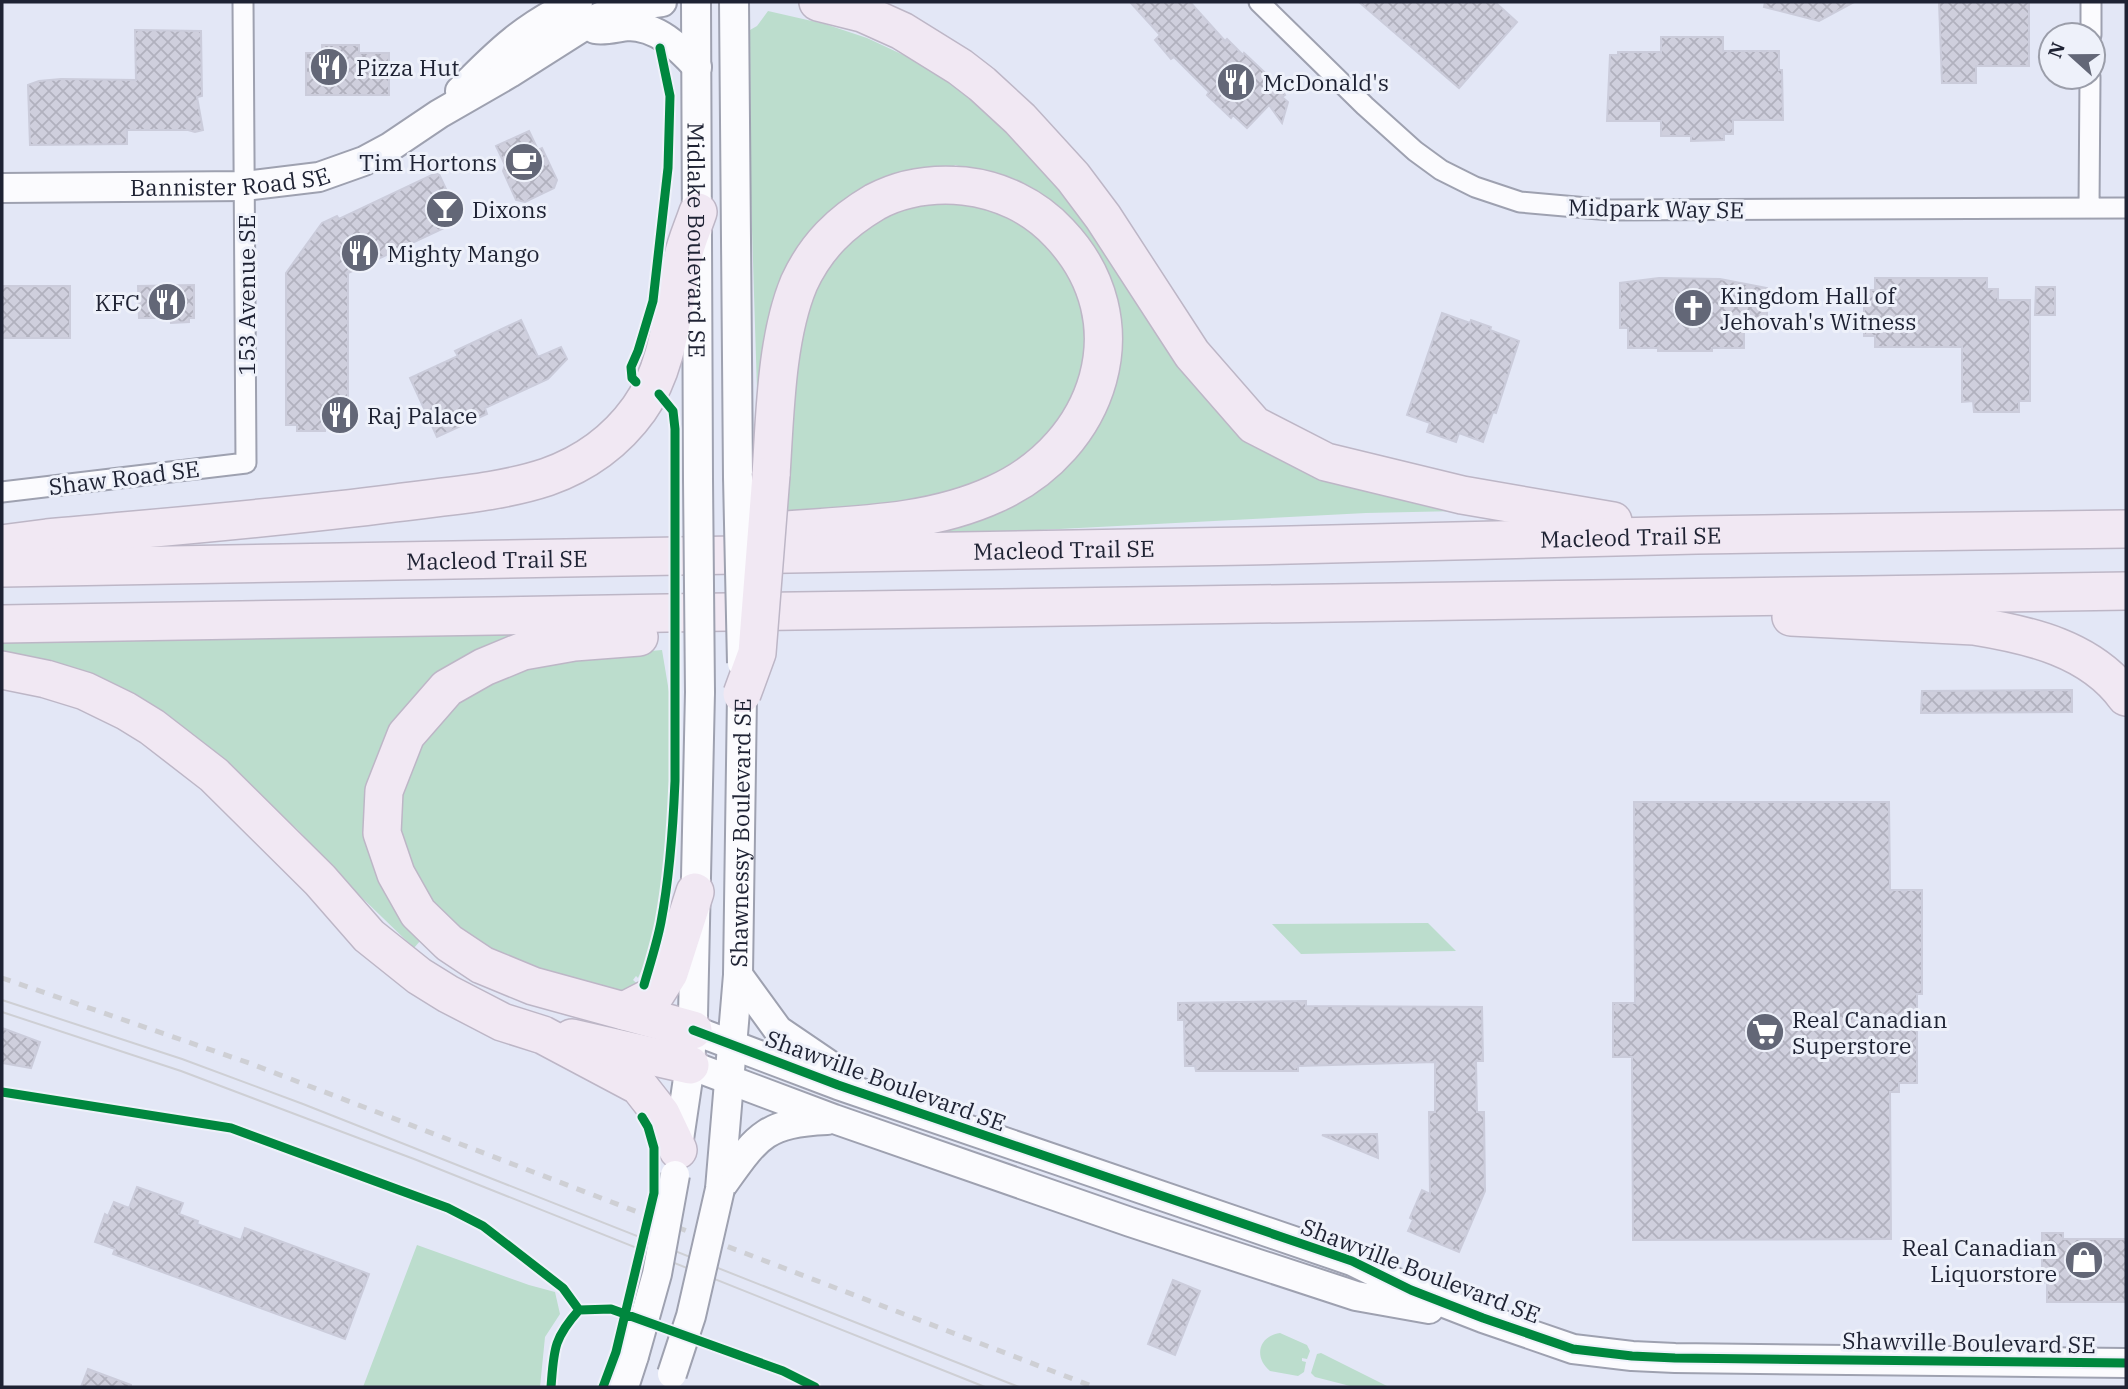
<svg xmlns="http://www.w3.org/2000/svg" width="2128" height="1389" font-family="'IBM Plex Serif',serif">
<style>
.green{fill:#bcddcd}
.building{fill:url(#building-cross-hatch);stroke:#cbccdb;stroke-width:2}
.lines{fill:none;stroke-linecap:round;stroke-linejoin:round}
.street-casing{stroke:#9ea1b0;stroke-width:23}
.secondary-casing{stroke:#9ea1b0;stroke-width:32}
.highway-casing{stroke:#bdb6c6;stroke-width:40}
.street{stroke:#fbfbfe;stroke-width:19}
.secondary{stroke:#fbfbfe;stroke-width:28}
.highway{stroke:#f1e8f3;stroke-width:37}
.tram{stroke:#cecfd4;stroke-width:2}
.rail{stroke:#cecfd4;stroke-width:5;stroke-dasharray:9 9;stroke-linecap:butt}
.secondary-bridge-casing{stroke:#9ea1b0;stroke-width:32;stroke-linecap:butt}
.highway-bridge-casing{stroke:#bdb6c6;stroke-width:40;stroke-linecap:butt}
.secondary-bridge{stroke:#fbfbfe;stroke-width:28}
.highway-bridge{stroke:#f1e8f3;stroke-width:37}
.cycleway-casing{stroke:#eef1fa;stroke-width:13}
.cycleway{stroke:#00873e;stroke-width:9}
.labels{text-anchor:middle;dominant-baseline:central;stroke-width:6;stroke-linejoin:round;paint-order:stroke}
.poi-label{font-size:23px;fill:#1e2233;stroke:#eef1fa;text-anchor:start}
.street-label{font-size:23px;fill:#1e2233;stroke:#eef1fa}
</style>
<defs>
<pattern id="building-cross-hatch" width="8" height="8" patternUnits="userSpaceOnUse" patternTransform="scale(1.75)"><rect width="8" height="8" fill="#cfcfdd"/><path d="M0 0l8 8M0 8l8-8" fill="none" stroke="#b1b1be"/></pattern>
</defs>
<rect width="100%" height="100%" fill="#e3e7f6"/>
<path class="green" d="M768,11l57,13 42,14 45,21 46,29 55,47 57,66 119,172 270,138 -93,2 -440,23v-9l122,-56 57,-169 -108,-125 -42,-12 -7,9 -118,48 -64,168h-9l-6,-193 -1,-167 7,-4z
M946,200l32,5 26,9 23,14 17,14 18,22 14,27 9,31v29l-7,39 -10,22 -40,47 -68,35 -176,25 5,-133 25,-106 40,-49 64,-29z
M547,632l-130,74 -40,168 12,27 14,22 17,18 -6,7 -61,-59 -56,-60 -56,-49 -239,-115v-22z
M662,650l8,48v20h2c1,60 -2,118 -11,177 -5,28 -10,57 -23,83l-2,-2 -3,4 10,9 2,7 -89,-7 -98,-44 -60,-80 -2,-78 43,-72 49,-32 50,-18 41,-8z
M1428,923l28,28 -155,3 -29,-30z
M417,1245l112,40 26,7 5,22 -15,23 -5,50h-177z
M1280,1333l27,12 3,6 -3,8 -5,-1v3l4,1 -2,10 -6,4 -28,-5c-17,-14 -11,-35 10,-38z
M1321,1353l68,34h-35l-39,-10 -4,-4 6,-19z"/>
<path class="building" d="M1130,2h60l35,39 2,-2 16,16 1,-2 37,35 4,7 -3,2 6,5 -6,21 -13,-18 -22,23 -14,-13 -2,3 -24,-23 2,-3 -35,-35 -3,2 -16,-19 5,-5z
M1359,2h136l22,20 -58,66z
M1765,2h89l-35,19 -55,-14z
M1939,2h90v64h-53v17h-34z
M135,30l66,1 1,65 -5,1 6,33 -8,2 -7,-2h-61v14l-97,1 -2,-60 11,-4 22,-2 75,1z
M1661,37h62v14h56v19h3l1,50h-50v14h-9v6l-33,1v-5h-30v-15h-54l3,-66h8v-3h43z
M322,45h37v8h30v42h-83v-42h16z
M529,131l9,19 4,-2 15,32 -3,8 -29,14 -9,-2 -13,-29 2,-6 -9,-19z
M438,172l15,32 -9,24 -96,45v152h-23v6h-28v-6h-11v-152l36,-50 15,-7 2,3z
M1659,278l61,1 47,9v40h-23v20h-32v3h-54v-3h-30v-20h-8v-45z
M1875,278h112v11h11v11h32v101h-11v11h-45l-1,-11 -11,1v-55h-87v-11h-11v-46h11z
M194,285v33h-5v4l-18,1v-5h-32l-1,-32z
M2,286h68v52h-68z
M2036,287h19v28h-20z
M1442,313l28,10 1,-3 20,7 -1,3 29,11 -23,72 -3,-1 -10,30 -24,-9 -3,9 -29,-10 3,-9 -23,-8z
M521,320l17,37 23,-10 6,12 -19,20 -63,29 2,6 -50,23 -27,-59 48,-22 -3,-5z
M2072,690v22l-151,1 1,-22z
M1634,802h255l1,88h32v104h-5v89h-18v9h-9l1,147 -258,1 -1,-183h-19v-54h22z
M1306,1001v5l176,1 1,54h-7l1,51h7l1,79 -26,61 -51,-21 5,-11 -3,-2 12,-28 8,4 -1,-82h6v-50l-137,4v5h-102l-1,-5h-10l-1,-46h-6v-17z
M2,1028l38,14 -9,26 -29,-5z
M1377,1134l1,24 -56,-23z
M137,1187l46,16 -4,11 19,7 -1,3 44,16 4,-12 124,46 -24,65 -232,-85 2,-5 -20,-7 10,-28 3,2 6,-14 15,6z
M2042,1233h21v6h63v63h-79v-20l-5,1z
M1173,1280l27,11 -25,64 -27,-11z
M88,1369l43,16v2h-50z"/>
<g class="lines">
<g class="street-casing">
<path id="street" d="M1259,2l106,104 50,45 26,19 34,17 45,15 90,8 516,-2
M2091,35v-33
M2089,208l1,-131
M2,492l244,-29 -3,-461"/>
</g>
<g class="secondary-casing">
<g id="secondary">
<path id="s1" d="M696,2l2,477"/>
<path d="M734,2l4,475"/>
<path d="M595,29c11,2 22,-2 33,-3 29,0 51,21 69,41"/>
<path d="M460,91c37,-38 68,-68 118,-89"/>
<path id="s2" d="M2,188l243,-2 74,-9 45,-16 26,-14 49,-33 71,-41 85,-54c22,-10 44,-14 67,-17"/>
<path d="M738,975l40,55 50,34 12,13"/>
<path d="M693,1030l145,55 514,176 59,29 72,28 90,31 59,7 43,2 451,5"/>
<path d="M690,1065l144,54 296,103 226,74 73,13"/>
<path d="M677,1153l13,-88 3,-49 7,-324"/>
<path d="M721,1187c36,-50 42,-64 106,-67"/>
<path id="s3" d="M720,1189l18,-214 4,-281"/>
<path d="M624,1387l10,-31"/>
</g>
</g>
<g class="highway-casing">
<g id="highway">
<path d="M818,2l44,11 40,18 58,36 22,17 38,35 53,58 30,40 89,137 62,71 72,37 136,33 151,26"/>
<path d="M751,533c81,-9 168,-4 244,-39 105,-47 148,-173 64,-261 -25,-27 -59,-43 -95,-47 -32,-3 -61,1 -89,16 -34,20 -59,44 -76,81 -23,55 -24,132 -28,192"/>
<path d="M2,544l45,-6c116,-11 233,-20 348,-35 50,-7 104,-10 152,-26 37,-13 69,-36 92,-68 31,-43 33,-101 44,-152 3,-15 10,-30 15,-45"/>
<path id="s4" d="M2,568l1245,-22 450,-11 429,-6"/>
<path d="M1791,617l183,9c56,9 117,23 152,71"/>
<path d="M2,624c708,-11 1416,-25 2124,-33"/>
<path d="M639,637l-65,5 -51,9 -39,16 -37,21 -41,47 -22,56 -2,42 14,41 22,39 31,30 33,22 51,21 160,44"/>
<path d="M2,670l44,9 39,12 41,20 26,16 62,48 106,105 49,56 50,40 29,18 29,15 25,13 41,13 96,51 22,28 17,36"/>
<path d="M624,1011l31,-16 14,-22 26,-81"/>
<path d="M572,1038l118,27"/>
</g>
</g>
<use href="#street" class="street"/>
<use href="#secondary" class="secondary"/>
<use href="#highway" class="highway"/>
<path class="tram" d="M2,1000l180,59 121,45 716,283
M2,1012l179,59 233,88 571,228"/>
<path class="rail" d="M2,978l247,85 845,324"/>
<g class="secondary-bridge-casing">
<path id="secondary-bridge" d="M738,477l4,186
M698,479l2,213
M634,1356l23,-82 18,-99
M672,1374l19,-58 29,-127"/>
</g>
<g class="highway-bridge-casing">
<path id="highway-bridge" d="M742,694l15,-41 14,-178"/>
</g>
<use href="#secondary-bridge" class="secondary-bridge"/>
<use href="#highway-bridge" class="highway-bridge"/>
<g class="cycleway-casing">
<path id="cycleway" d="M636,382l-4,-4 -1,-11 7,-16 15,-50 15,-133 2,-72 -10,-48
M644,985c6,-21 13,-42 17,-63 9,-47 12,-94 14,-141v-352l-2,-18 -14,-17
M693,1030l145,55 514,176 59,29 72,28 90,31 59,7 43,2 451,5
M2,1092l229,36 217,80 35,18 35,27 45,35 16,22
M551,1387c3,-37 2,-48 28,-77l32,-1 172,62 32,16
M603,1387l13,-35 38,-159v-45l-6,-21 -6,-10"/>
</g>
<use href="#cycleway" class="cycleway"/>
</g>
<defs>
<g id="restaurant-disc" transform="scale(2.0125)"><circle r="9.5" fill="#636777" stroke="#eef1fa"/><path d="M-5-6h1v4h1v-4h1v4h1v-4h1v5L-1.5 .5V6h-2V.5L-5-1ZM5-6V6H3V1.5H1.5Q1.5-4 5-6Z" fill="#fff"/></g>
<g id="cafe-disc" transform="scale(2.0125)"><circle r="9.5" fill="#636777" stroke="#eef1fa"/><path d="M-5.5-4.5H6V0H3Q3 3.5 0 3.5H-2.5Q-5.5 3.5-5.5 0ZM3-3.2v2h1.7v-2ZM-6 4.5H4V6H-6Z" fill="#fff"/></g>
<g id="bar-disc" transform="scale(2.0125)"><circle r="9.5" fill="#636777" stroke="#eef1fa"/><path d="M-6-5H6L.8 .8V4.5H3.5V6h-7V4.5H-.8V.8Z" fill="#fff"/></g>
<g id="church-disc" transform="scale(2.0125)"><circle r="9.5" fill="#636777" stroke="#eef1fa"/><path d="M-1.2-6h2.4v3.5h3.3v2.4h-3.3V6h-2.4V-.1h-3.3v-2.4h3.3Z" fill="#fff"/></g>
<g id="supermarket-disc" transform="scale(2.0125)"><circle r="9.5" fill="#636777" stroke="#eef1fa"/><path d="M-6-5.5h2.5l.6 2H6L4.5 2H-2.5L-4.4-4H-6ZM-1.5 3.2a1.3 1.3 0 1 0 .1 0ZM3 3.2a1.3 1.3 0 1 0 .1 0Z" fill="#fff"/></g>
<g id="shop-disc" transform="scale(2.0125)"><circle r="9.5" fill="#636777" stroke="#eef1fa"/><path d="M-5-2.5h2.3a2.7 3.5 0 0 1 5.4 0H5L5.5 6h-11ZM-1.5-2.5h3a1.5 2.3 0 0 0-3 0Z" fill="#fff"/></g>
</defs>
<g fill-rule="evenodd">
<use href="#restaurant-disc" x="329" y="67"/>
<use href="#restaurant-disc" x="1236" y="82"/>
<use href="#cafe-disc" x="524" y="162"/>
<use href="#bar-disc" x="445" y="209"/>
<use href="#restaurant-disc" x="360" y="253"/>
<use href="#restaurant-disc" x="167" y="302"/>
<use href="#church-disc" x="1693" y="308"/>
<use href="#restaurant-disc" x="340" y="415"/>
<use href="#supermarket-disc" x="1765" y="1032"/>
<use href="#shop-disc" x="2084" y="1260"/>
</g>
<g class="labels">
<g class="poi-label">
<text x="356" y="67">Pizza Hut</text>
<text x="1263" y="82">McDonald's</text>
<text x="497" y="162" text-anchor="end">Tim Hortons</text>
<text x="472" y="209">Dixons</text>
<text x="387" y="253">Mighty Mango</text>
<text x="1720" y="295">Kingdom Hall of<tspan x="1720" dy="26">Jehovah's Witness</tspan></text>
<text x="140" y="302" text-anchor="end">KFC</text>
<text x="367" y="415">Raj Palace</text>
<text x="1792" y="1019">Real Canadian<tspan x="1792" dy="26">Superstore</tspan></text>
<text x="2057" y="1247" text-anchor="end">Real Canadian<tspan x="2057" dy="26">Liquorstore</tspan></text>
</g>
<g class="street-label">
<text stroke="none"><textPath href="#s2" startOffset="228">Bannister Road SE</textPath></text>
<text transform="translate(1656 208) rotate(1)">Midpark Way SE</text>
<text stroke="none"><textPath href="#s1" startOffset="238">Midlake Boulevard SE</textPath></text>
<text transform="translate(246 295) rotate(-90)">153 Avenue SE</text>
<text transform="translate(124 477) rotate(-7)">Shaw Road SE</text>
<text stroke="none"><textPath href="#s4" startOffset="1629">Macleod Trail SE</textPath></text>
<text stroke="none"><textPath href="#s4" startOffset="1062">Macleod Trail SE</textPath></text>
<text stroke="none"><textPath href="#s4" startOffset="495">Macleod Trail SE</textPath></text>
<text stroke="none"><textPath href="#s3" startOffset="357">Shawnessy Boulevard SE</textPath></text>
<text transform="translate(886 1080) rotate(20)">Shawville Boulevard SE</text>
<text transform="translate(1421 1270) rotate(21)">Shawville Boulevard SE</text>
<text transform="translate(1969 1342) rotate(1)">Shawville Boulevard SE</text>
</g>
</g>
<rect width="2128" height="1389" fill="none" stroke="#1e2233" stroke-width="7"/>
<g transform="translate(2072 56) rotate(291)"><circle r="33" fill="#eef1fa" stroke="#9b9eaa" stroke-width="2"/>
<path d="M0-5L12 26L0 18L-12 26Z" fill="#636777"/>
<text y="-10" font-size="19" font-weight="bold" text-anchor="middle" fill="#1e2233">N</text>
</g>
</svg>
